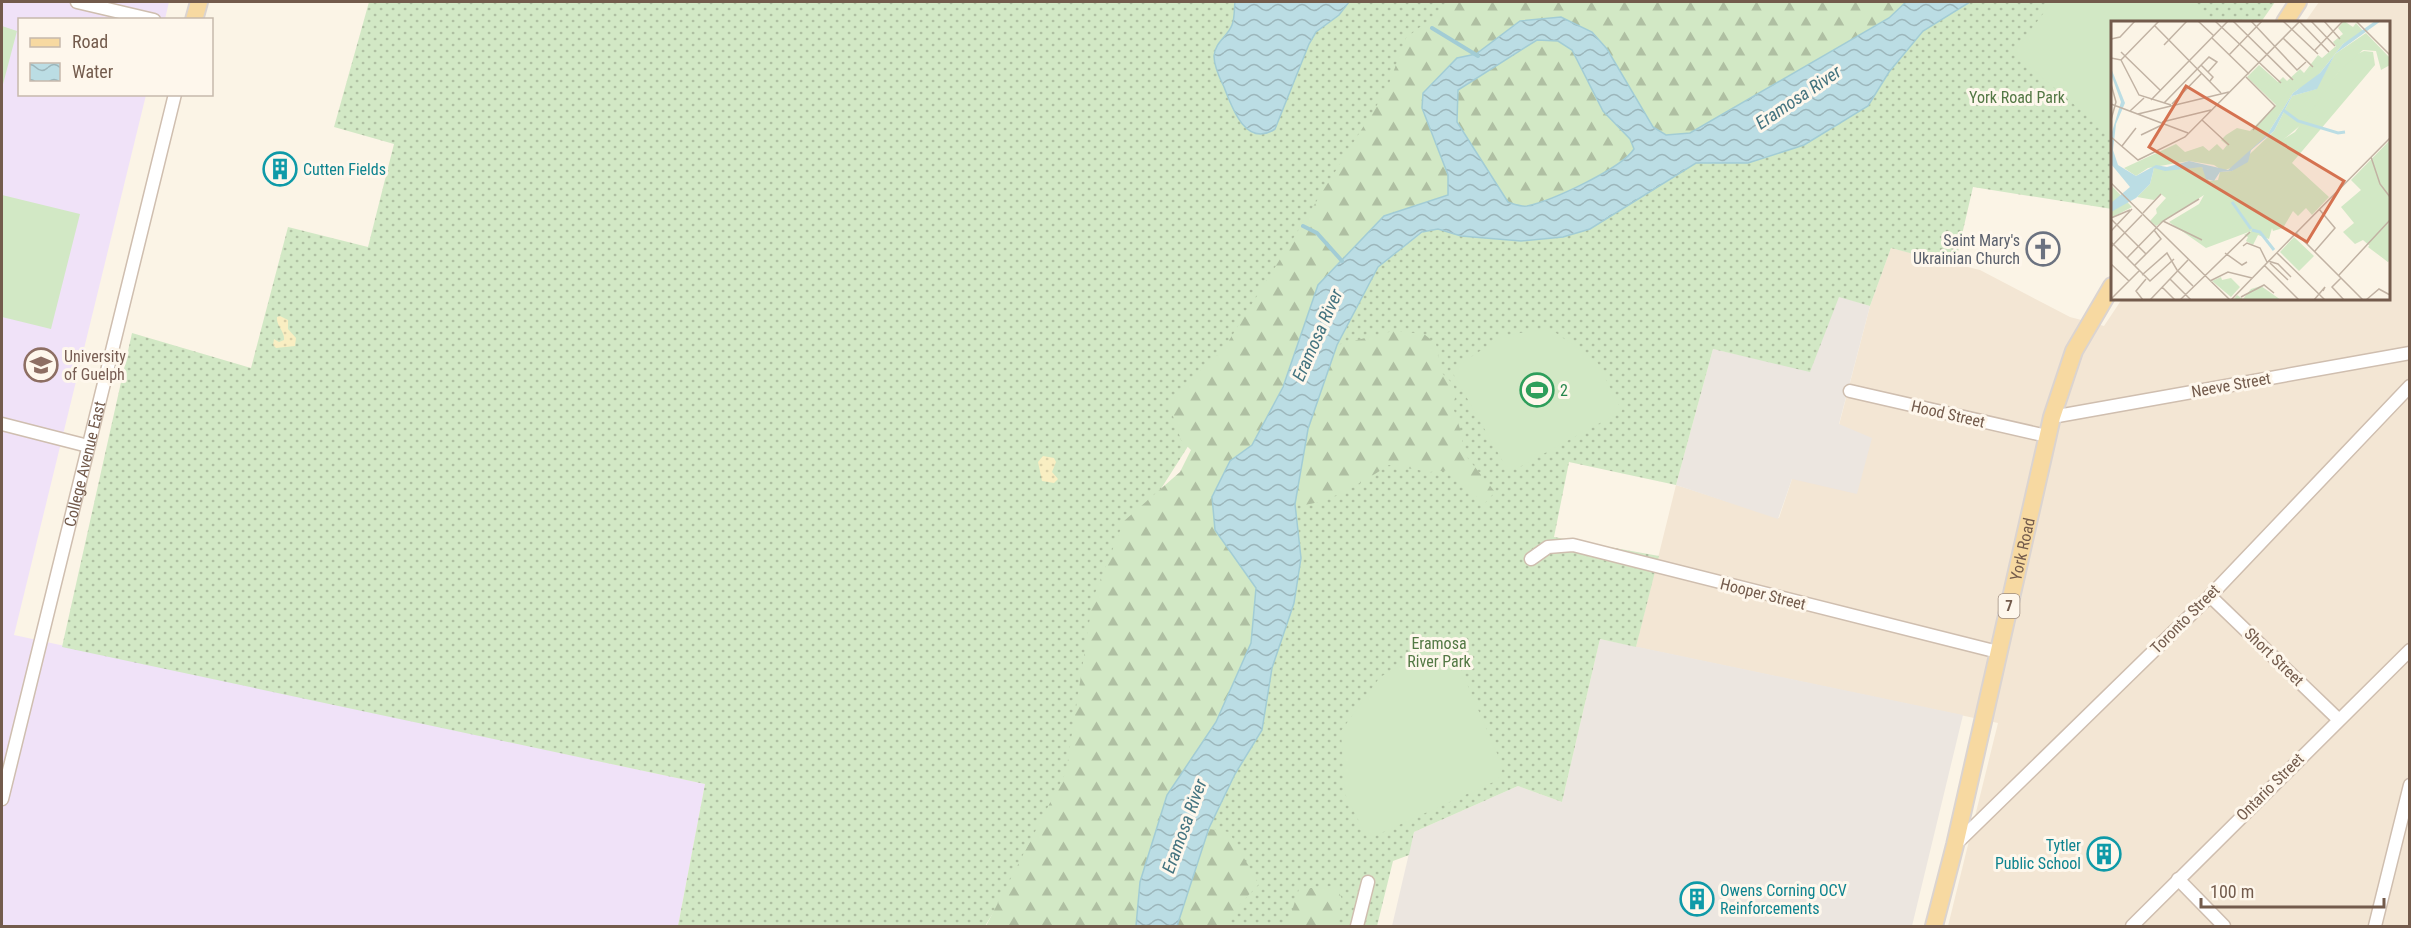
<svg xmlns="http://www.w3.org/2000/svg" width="2411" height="928" font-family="'Roboto Condensed',sans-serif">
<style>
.residential{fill:#f3e6d4}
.industrial{fill:#ece6e0}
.education{fill:#f0e2f8}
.grass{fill:url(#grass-dots)}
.forest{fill:url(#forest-firs)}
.sand{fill:url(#sand-dots)}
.pitch{fill:#d2e8c5}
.water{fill:url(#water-waves);stroke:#a2ccd5;stroke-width:1.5;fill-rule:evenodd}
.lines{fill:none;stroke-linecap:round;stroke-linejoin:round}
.stream{stroke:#a2ccd5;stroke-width:4}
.minor-casing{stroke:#cfbeaf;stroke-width:15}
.major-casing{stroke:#dbd4d0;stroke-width:20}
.minor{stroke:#fff;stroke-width:12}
.major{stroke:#f7d9a1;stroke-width:16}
.labels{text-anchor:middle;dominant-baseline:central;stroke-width:6;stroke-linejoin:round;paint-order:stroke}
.shield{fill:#fef7ec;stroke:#9d8a7c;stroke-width:1.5}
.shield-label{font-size:15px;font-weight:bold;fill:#735b4c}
.park-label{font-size:16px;fill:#537844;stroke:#fef7ec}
.culture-label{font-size:16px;fill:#0d838f;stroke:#fef7ec;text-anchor:start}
.worship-label{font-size:16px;fill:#5b616d;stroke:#fef7ec;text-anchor:end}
.education-label{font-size:16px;fill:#785e54;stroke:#fef7ec;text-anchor:start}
.street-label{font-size:16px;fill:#735b4c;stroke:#fef7ec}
.leisure-label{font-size:16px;fill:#27864d;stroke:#fef7ec;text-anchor:start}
.water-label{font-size:18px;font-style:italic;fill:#43737f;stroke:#fef7ec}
.inset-river{fill:none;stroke:#bbdde4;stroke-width:3}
.inset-road{fill:none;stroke:#c1b2a3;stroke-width:1.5}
.view{fill:#d57250;fill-opacity:0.15;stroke:#d57250;stroke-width:3}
.inset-edge{fill:none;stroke:#735b4c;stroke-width:3}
</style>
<defs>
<pattern id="grass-dots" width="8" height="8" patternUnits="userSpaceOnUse" patternTransform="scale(1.5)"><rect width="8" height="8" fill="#d2e8c5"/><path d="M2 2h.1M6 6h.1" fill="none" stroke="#afbfa2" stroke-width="1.8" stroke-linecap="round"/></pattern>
<pattern id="forest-firs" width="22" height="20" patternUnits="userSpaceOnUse" patternTransform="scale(1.5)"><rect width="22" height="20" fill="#d2e8c5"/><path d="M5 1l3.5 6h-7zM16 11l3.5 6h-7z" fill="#afbfa2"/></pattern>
<pattern id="sand-dots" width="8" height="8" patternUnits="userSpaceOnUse" patternTransform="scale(1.5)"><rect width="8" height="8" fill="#f9eec2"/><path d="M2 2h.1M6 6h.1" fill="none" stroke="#d9cea8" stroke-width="1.8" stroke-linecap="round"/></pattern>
<pattern id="water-waves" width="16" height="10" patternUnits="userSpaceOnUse" patternTransform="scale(1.5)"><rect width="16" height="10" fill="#bbdde4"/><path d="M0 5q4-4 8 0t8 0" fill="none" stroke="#9cb6bb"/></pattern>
</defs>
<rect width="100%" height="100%" fill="#fbf4e6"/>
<path class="residential" d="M2319,2h90v924h-461l50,-203 -362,-76 40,-162 103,33 13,-39 47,-54 31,-119 21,-58 89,22 90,47 34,9 18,-27 266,-1v-276h-83z"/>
<path class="industrial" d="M1838,296l32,10 -31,118 33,14 -15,56 -65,-15 -14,40 -102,-34 37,-136 97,22z
M1600,639l363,76 -51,211h-520l22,-94 104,-46 44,16z"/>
<path class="education" d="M2,2h167l-4,17 -145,1v74l126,1 -132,540 691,149 -27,142h-676z"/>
<path class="grass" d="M369,2h1119l-47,47 -319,501 -55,246 -82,130h-307l27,-142 -643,-137 70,-314 119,35 37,-141 80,20 26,-103 -60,-17z
M1970,2h305l-14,20h-149v187l-139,-22 -18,78 -64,-17 -21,58 -31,-9 -29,75 -97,-23 -37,136 -107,-23 -15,75 105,19 -23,91 -36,-8 -38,163 -44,-16 -104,46 -5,23 -16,6 -16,65h-200l32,-98 26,-54 27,-44 10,-62 22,-65 7,-45 -6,-54 42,-159 41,-78 45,-35 15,-3 23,7 60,5 42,-4 27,-8 106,-66h52l120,-57 21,-34 34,-41z"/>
<path class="forest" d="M1452,2h454l-17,16 -199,115 -24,2 -14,-8 -45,-78 -15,-17 -72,-11 -44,33 -19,4 -34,35 -1,15 26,67v20l-64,21 -66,69 -35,101 -31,59 -22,16 -15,69 41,58 -5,55 -35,79 -49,73 -27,87 -4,44h-150l80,-154 27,-174 31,-77 56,-49 11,-22 -10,-10 -13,-39 55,-51 164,-261 19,-51z
M1537,40l21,1 14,9 31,61 27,28 4,10c-14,20 -83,52 -107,57 -6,1 -13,-2 -19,-4l-51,-80 1,-32z
M1393,331l31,3 12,10 6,29 11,11 3,9 -3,14 9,28v16l33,41 -11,12 -34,-34 -20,2 -41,-7c-22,14 -69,45 -94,39l13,-75 29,-84z
M1209,829l20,3 30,52 -39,42h-43z
M1336,886l6,13 -6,27h-49l12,-37z"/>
<path class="sand" d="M280,316l8,4v9l8,9 -1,8 -19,2 -3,-3 1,-6 5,3 5,-2c1,-9 -8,-14 -7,-23z
M1043,456l11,2 2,4 -4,10 6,7 -4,4 -12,-2 -4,-19z"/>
<path class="pitch" d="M2052,2h136l29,20h-105v113l-10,-7 -89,-75z
M2,26l15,5 -15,57z
M2,195l78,19 -29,115 -49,-12z
M1549,328l48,34 25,49 -106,58 -10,-2 -55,-97 52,-34z
M1448,640l55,127 -5,13 -130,59 -23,-45 -4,-63 39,-54z"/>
<path class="water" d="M1235,2h114l-10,13 -23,17 -7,12 -34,85c-29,19 -43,-21 -51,-42 -4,-8 -10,-21 -10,-31 1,-14 14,-20 18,-31 3,-7 2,-17 3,-23z
M1906,2h64l-47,29 -34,41 -21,34 -64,39 -56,18h-52l-106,66 -27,8 -42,4 -60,-5 -23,-7 -16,3 -44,35 -41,78 -29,84 -13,75 6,54 -7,45 -22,65 -10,62 -27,44 -26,54 -32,98h-41l4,-44 27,-87 49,-73 35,-79 5,-55 -41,-58 -3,-33 18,-36 22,-16 31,-58 35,-102 66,-69 64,-21v-20l-26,-67 1,-15 34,-35 19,-4 44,-33 41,-4 31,15 15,17 46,78 13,8 24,-2 199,-115zM1537,40l21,1 14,9 31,61 27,28 4,10c-13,20 -83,52 -107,57 -6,1 -13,-2 -19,-4l-51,-80 1,-32z"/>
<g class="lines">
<path class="stream" d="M1432,28l46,28
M1303,226l14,7 25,28"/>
<g class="minor-casing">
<g id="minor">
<path d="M77,2l77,18"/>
<path d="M1850,391l197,45"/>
<path d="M2052,417l358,-64"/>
<path d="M2,424l86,22"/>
<path d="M1531,559l17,-12 25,-2 425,107"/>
<path d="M2210,596l128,123"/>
<path id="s1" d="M2,799l173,-705"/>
<path d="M1955,845l255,-249 200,-210"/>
<path d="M2178,879l46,47"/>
<path d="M1357,926l11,-44"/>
<path d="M2132,926l278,-276"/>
<path d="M2375,926l35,-141"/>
</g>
</g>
<g class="major-casing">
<g id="major">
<path d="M194,20l5,-18"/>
<path d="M2285,22l13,-20"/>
<path id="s2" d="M1934,926l21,-81 97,-428 22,-66 38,-65"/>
</g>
</g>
<use href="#minor" class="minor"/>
<use href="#major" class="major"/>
</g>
<defs>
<g id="building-ring" transform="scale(1.725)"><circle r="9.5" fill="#fef7ec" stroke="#0f9aa8" stroke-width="1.5"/><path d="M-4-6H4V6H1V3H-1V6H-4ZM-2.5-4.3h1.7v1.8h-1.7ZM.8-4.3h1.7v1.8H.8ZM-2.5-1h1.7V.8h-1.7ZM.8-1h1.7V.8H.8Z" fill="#0f9aa8"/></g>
<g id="church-ring" transform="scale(1.725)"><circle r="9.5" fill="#fef7ec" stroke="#6b7280" stroke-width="1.5"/><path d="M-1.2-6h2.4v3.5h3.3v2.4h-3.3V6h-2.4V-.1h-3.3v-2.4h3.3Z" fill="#6b7280"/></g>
<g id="university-ring" transform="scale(1.725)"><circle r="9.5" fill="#fef7ec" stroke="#8d6e63" stroke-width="1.5"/><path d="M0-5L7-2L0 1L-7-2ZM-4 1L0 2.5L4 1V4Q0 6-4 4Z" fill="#8d6e63"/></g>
<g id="stadium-ring" transform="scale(1.725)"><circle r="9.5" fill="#fef7ec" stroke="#2e9e5b" stroke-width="1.5"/><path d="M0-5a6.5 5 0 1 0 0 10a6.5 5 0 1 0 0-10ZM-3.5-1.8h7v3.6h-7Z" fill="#2e9e5b"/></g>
</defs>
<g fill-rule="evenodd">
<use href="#building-ring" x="280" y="169"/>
<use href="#church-ring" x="2043" y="249"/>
<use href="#university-ring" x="41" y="365"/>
<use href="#stadium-ring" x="1537" y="390"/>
<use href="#building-ring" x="2104" y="854"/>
<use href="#building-ring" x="1697" y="899"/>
</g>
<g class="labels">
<rect class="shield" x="1998.5" y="594" width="21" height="24" rx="4.5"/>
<g class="shield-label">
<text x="2009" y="606">7</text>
</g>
<g class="park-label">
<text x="2017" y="97">York Road Park</text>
<text x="1439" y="643">Eramosa<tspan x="1439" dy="18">River Park</tspan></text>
</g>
<g class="culture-label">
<text x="303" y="169">Cutten Fields</text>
<text x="2081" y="845" text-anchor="end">Tytler<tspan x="2081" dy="18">Public School</tspan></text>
<text x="1720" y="890">Owens Corning OCV<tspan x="1720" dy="18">Reinforcements</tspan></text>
</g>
<g class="worship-label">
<text x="2020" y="240">Saint Mary's<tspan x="2020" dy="18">Ukrainian Church</tspan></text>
</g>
<g class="education-label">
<text x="64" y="356">University<tspan x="64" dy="18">of Guelph</tspan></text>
</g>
<g class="street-label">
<text transform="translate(2231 385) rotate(-10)">Neeve Street</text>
<text transform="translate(1948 414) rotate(13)">Hood Street</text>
<text stroke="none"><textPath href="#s1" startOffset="345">College Avenue East</textPath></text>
<text stroke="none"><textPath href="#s2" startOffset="387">York Road</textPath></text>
<text transform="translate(1763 594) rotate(14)">Hooper Street</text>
<text transform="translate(2185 619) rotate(-45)">Toronto Street</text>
<text transform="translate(2274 657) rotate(44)">Short Street</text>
<text transform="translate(2270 787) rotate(-45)">Ontario Street</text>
</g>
<g class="leisure-label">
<text x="1560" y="390">2</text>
</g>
<g class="water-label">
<text transform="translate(1798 97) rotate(-34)">Eramosa River</text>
<text transform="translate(1317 335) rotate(-66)">Eramosa River</text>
<text transform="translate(1184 826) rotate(-70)">Eramosa River</text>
</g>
</g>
<g transform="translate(2111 21)">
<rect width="279" height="279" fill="#fbf4e6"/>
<path d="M233,0l9,6 3,-4 8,9 -21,12 -23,29 -27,20 -26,42 -34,32 -10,4 -9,-6 -25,-4 -41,7 -12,8 -12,-8 52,-24 9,8 18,-6 6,5 8,-7 6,6 4,-5 -6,-5 5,-5 11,-7 13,3 26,-26 -29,-28 12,-12 19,17 5,-5 4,4 13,-12 4,4 14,-18 4,3 14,-12 -3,-4 10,-8 -5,-6zM253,30l9,1 2,13 -83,98 37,34 -17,18 -6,-7 -8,8 -5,-5 -10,17 -10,3 -1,-3 -10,-1 -56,21 -37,-26 30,-18 5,-9 -48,31 -6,-5 24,-27 41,-12 40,-20 14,-14 26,-16 53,-74zM279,119v119l-2,3 -25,-22 -8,4 -12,-12 11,-9 -13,-16 20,-17 -10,-10zM0,164l21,22 -21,11zM110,256l1,3 9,-2 9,9 -9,10 -19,-16zM150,265l20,14h-46l-1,-1 3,-4 6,4 8,-10z" fill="#d2e8c5"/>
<path d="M255,12l24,25v7l-9,5 -5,-19 -13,-1 -23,20 -38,54 -55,46 -30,14 -43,12 -17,18 -1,-5 10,-11 -5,-4 -7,6 -17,-3 13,-13 4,-16 48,-1 7,14 9,-1 2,-8 12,-1 42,-40 18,-35 24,-7 19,-35zM216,36l-7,16 -14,14 -17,4zM157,201l4,6 -3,11 -11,-4 -5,10 -7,-4 2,-4 -4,-2zM279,204v34l-2,3 -20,-15 4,-4 7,6z" fill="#d2e8c5"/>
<path d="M146,49l7,6 -3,4 9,3 -6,7 -15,-13zM183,216l20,19 -15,15 -19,-19z" fill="#d2e8c5"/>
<path d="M264,0h6l-46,33 -18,35 -25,7 -18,35 -23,19 -3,12 -16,9 -12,1 -6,9 -8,-2 -4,-12 -37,4 -11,-3 -4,16 -14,14 -25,14v-9l19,-16 -19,-23 1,-32 9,-30 -10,-28v-6l14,35 -9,21 -3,26 5,15 18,11 20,-11 11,2 22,-6 39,9 39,-35 26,-42 27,-20 23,-29z" fill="#bbdde4"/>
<path class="inset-river" d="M172,89l15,11 40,12 7,-1M121,181l19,27M141,209l8,2 14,18"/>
<path class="inset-road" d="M87,0l16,15M104,0l66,62M122,0l60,59M140,0l46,49 9,-8M172,0l35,33M188,0l30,31M200,0l24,25M213,0l16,18M245,0l34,34M44,5l66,67M101,17l37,36M172,17l30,29M0,18l9,-2 15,-16M53,24l23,-24M204,29l28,-29M10,31l39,38M118,34l33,-34M0,37l10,2 38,-39M10,39l18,35 32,10M90,44l12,12 -3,4M135,56l29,29 -22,24M0,63l5,18 -5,18M40,79l77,-79M53,82l45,-46 8,5 -9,10M0,83l77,29M61,83l30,-31M19,90l14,-13M27,93l91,-22M91,99l27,25M51,101l49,-12M30,114l23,-11M0,116l27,23 47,-23 115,-116M11,125l14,-18M260,136l9,27 10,13M0,162l119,117M32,192l18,-19M0,197l19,-8M0,198l35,35M52,200l39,19M0,210l21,-22M0,221l39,39 24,-22M132,225l4,-3 13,5 7,14M0,226l31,-32M204,230l20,-23 -16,-19M114,232l17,12 5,-3M166,232l48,47M16,237l36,-37 36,-22M157,240l10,3 13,13M159,242l18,17M0,243l18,17M153,244l35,35M23,245l27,-27 -7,-9M31,254l25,-22 10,17 16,16M228,254l51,-55M230,257l-9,9 12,13M59,258l21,21M99,260l18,-9 24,6M51,266l13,13M130,276l23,-12 10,8M0,278l28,-28M32,279l-7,-9 10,-12M39,279l38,-40M69,279l70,-68M120,279l65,-67M203,279l11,-13 -2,4M252,279l-67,-67 94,-95M255,279l13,-11 11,6"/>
<path class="view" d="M75,65l158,95 -37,61 -158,-95z"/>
<rect width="279" height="279" class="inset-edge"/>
</g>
<rect width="2411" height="928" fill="none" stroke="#735b4c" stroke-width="6"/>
<rect x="18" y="18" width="195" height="78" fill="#fef7ec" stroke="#c6b9ac" stroke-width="1.5"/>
<rect x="30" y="38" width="30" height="9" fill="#f7d9a1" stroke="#c6b9ac" stroke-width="1.5"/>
<text x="72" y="48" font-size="18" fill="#735b4c">Road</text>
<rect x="30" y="63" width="30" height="18" fill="url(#water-waves)" stroke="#c6b9ac" stroke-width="1.5"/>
<text x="72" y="78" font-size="18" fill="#735b4c">Water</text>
<path d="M2201 898v9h183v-9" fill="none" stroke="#735b4c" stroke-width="3"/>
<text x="2210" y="898" font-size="18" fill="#735b4c" stroke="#fef7ec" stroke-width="4.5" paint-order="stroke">100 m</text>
</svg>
